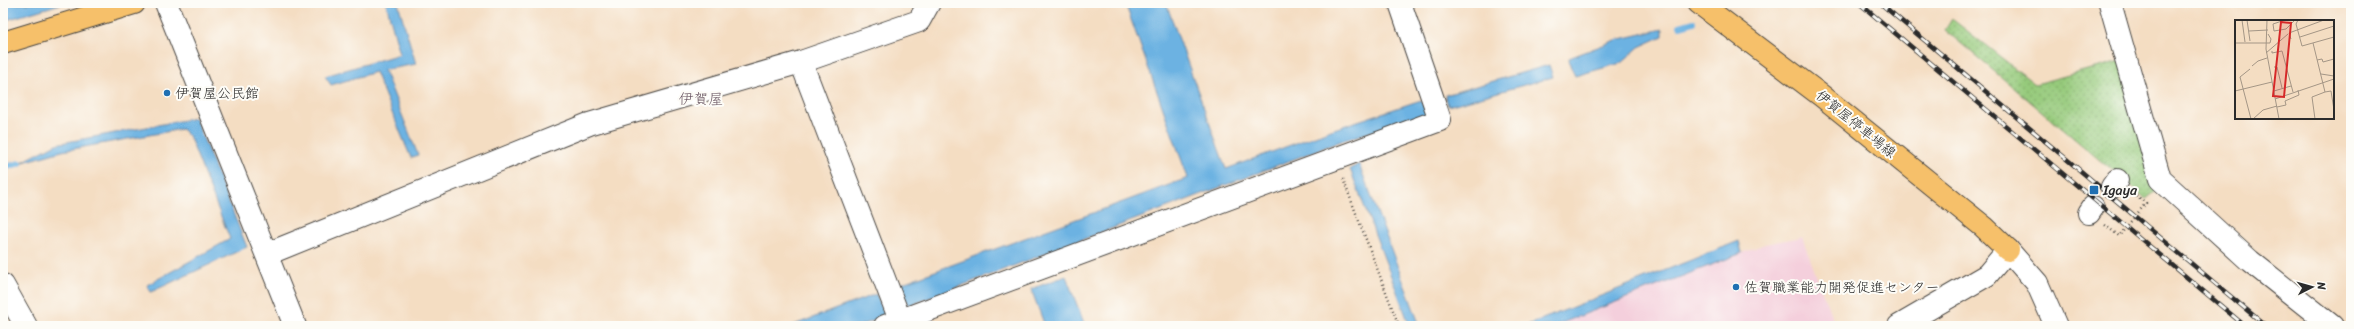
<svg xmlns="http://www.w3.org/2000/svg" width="2354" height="329" font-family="Sriracha,'Klee One',sans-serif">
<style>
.built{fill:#f4cfdc}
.grass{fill:url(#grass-dots);stroke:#607a54}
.water{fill:#6cb2e2;stroke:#4c6e86}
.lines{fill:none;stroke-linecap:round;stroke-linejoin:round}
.stream{stroke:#6cb2e2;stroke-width:6}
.minor-casing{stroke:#494642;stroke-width:24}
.major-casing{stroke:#494642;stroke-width:24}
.path{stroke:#494642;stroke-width:2.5;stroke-dasharray:1 3;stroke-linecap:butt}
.minor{stroke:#fff;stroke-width:22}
.major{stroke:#f6c06b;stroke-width:22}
.rail-casing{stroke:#2b2b2b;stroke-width:4.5}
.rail{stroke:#fdfcf7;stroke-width:3;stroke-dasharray:9;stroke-linecap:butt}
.poi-dot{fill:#1f6fb2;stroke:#fdfcf7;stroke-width:1.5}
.labels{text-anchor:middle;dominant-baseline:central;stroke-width:4;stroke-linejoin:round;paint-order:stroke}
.poi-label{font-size:14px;fill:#2b2b2b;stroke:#fdfcf7;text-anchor:start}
.street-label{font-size:14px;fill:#2b2b2b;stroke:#fdfcf7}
.neighbourhood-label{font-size:15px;fill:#6b5864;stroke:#fdfcf7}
.inset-road{fill:none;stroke:#a49686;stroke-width:1}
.view{fill:#d62828;fill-opacity:0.15;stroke:#d62828;stroke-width:2}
.inset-edge{fill:none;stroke:#2b2b2b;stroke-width:2}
</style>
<defs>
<pattern id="grass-dots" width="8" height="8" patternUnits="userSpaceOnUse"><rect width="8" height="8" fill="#96ca7c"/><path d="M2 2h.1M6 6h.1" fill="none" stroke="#7ba466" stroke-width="1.8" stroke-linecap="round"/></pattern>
</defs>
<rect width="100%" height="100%" fill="#fdfcf7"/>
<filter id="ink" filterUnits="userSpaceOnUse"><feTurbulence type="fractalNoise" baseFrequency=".025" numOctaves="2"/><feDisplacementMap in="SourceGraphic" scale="8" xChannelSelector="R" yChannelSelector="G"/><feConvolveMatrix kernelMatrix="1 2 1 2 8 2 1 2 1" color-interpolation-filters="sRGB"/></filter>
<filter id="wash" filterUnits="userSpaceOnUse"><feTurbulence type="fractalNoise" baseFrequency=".012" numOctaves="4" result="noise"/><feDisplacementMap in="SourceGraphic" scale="16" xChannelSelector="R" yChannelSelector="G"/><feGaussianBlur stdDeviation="0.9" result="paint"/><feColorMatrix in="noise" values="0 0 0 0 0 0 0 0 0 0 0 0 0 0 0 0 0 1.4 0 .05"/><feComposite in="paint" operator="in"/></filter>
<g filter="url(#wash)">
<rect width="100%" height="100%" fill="#f4ddc2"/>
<path class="built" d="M1802,237l33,89h-281l211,-82z"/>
<path class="grass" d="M1952,19l83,65 86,-23 38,128 -13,10 -201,-169z"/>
<path class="water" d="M64,3l-61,18v-17z
M386,3h12l18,61 -32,6 34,85 -7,3 -36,-86 -44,13 -6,-9 75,-22z
M1125,3h41l60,166 105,-39 90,-30 7,15 -84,25 -436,166 -8,-22 288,-106z
M1663,29v7l-24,11 -18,16 -46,13 -5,-11 -1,-7 47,-18z
M1549,65l4,12 -105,29 -3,-11z
M195,118l52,129 -96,45 -4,-7 83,-46 -40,-101 -8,-9 -120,22 -42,12 36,-19z
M1359,164l61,162h-10l-60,-157z
M1739,241l3,12 -188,73h-29z
M1066,276l19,50h-40l-14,-37z
M876,294l10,22 -27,10h-68z"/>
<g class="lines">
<path class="stream" d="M1680,26l14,-4
M3,168l17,-5"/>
</g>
</g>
<g filter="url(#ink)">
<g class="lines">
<g class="minor-casing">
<path id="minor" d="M166,3l129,323
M2110,3l50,176 90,82 82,65
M801,62l99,258
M2112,187l5,-7
M2089,213l4,-6
M267,254l322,-130 212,-62 118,-41 10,-18
M3,285l23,41
M885,326l555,-206 -40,-117
M1899,326l88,-51 21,-25 29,33 19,43"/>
</g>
<g class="major-casing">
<path id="major" d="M1699,3l123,93 162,131 24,23
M3,43l131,-40"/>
</g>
<path class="path" d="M1343,179l56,147
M2105,225l14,11 27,-33 -13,-10"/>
<use href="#minor" class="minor"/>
<use href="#major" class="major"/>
<g class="rail-casing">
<path id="rail" d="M1859,3l386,323
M1880,3l386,323"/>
</g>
<use href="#rail" class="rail"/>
</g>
</g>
<g class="poi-dot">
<circle cx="167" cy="93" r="4"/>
<rect x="2089" y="185" width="10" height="10" rx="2"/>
<circle cx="1736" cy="287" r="4"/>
</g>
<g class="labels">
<g class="poi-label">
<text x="175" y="93">伊賀屋公民館</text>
<text x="2103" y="190">Igaya</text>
<text x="1744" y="287">佐賀職業能力開発促進センター</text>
</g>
<g class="street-label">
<text transform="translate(1856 124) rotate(39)">伊賀屋停車場線</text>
</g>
<g class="neighbourhood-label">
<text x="701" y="99">伊賀屋</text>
</g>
</g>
<g transform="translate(2235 20)">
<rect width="99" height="99" fill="#f4ddc2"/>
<path class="inset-road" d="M7,0l3,22M12,0l3,21M32,0l-1,29 13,70M50,0l-12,4 1,7 12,-2 9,-9M63,0l-2,4 6,22 32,-9M14,11l19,-1M65,17l34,-11M56,19l-2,-6 35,-13M0,23h35l1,-4 -3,-5M78,23l12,49 6,-1 3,19M37,31v2l10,-2 11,41M31,33l22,-19M82,40l5,-1 1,3 11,-3M17,46l6,-5 9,-3M39,47h3l5,21M15,49l-10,8 11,42M86,54l13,2M0,71l37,-9M39,71l17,-5M40,79l59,-20M42,87l9,-2 -1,-4 14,-6 -1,-5M18,99l10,-9 14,-4M80,99l-3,-22 13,-5"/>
<path class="view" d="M46,2l10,1 -7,74 -11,-1z"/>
<rect width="99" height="99" class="inset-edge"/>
</g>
<rect width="2354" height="329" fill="none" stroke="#fdfcf7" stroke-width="16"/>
<g transform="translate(2312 287) rotate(84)" stroke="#fdfcf7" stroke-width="3" paint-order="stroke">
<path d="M0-3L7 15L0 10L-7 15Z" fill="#2b2b2b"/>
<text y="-6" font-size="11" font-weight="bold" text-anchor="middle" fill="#2b2b2b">N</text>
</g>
</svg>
